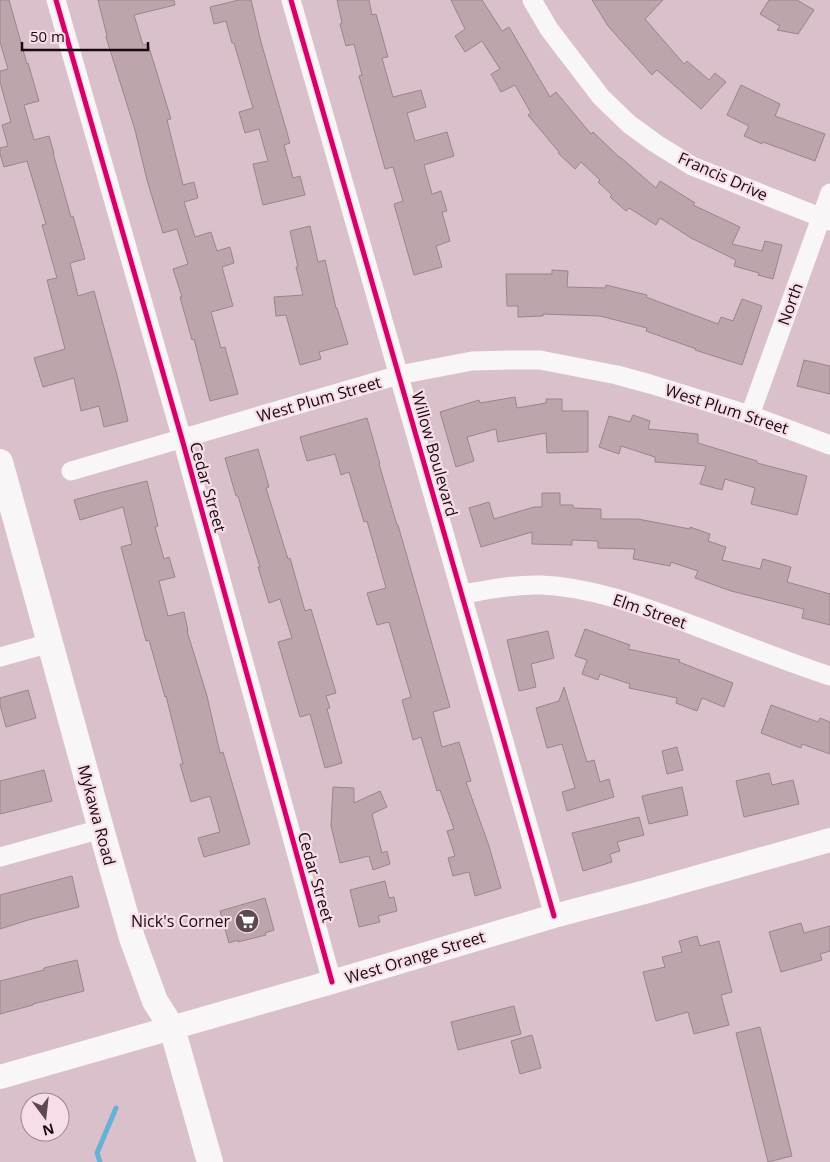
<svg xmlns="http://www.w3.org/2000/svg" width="830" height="1162" font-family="'Open Sans',sans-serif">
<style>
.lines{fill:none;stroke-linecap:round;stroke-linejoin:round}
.stream{stroke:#66b1d7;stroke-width:5}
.building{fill:#bca6ac;stroke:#9a858b}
.minor{stroke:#f9f6f7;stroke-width:19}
.tertiary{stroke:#f9f6f7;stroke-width:24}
.secondary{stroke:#f9f6f7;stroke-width:26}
.cycleway-casing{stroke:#f7dde8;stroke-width:8}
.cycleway{stroke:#d6006c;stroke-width:5}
.labels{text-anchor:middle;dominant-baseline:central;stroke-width:4.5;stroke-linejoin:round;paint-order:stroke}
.street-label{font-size:16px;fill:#190911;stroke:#f7dde8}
.poi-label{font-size:16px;fill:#190911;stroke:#f7dde8;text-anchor:end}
</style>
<rect width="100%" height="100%" fill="#dac0cb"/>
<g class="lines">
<path class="stream" d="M100,1162l-3,-9 19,-45"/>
</g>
<path class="building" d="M0,0h9l18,64 1,-1 11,38 -15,4 10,35 15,-4 5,17h-1l18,64 2,-1 12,43 -15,4 8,33 16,-5 24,88 10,42 -24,6 -5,-21 -18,5 -7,-33 -31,9 -9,-29 31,-9 -18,-69 10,-2 -15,-53 4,-1 -19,-63 -23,6 -4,-13v-6l8,-2 -6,-21 9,-3 -11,-40v-11l8,-2 -8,-27z
M98,0h76l1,5 -41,10 9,30 5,-1 23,75 -4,1 16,65 11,-3 4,16 -14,4 11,35 16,-5 6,19 13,-4 4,16 -12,4 11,39 -22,6 10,36 4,-1 13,47 -28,7 -16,-62 -2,1 -12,-43h2l-9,-28 15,-5 -11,-35 -14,4 -16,-53 -12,-50 -29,-93 1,-1z
M239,0h12l10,42 29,101 -6,2 9,33 7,-2 5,19 -42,10 -10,-41 15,-3 -9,-32 -14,4 -6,-21 14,-4 -19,-65h-2l-6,-22 -12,3 -4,-17z
M337,0h32l3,15 4,-1 12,43 -6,1 11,39 28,-7 5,17 -19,6 8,28 32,-9 7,24 -30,9 8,29 9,-3 6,20 -5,1 8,29 -14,5 6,21 -28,8 -20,-71 9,-3 -10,-34 -8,2 -26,-93 3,-1 -8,-31 -8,2 -6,-22 2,-1z
M451,0h31l20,31 7,-4 41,70 6,-5 35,42 2,-2 26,25h1l36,31 4,-7 35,22 -2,2 47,22 -8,17 30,7 3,-10 17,4 -9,34 -15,-4 1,-2 -25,-7 2,-6 -45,-22 -31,-20 -4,7 -27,-17 -3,3 -16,-14 2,-2 -14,-13 2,-2 -19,-18 -6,7 -17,-16 1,-1 -31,-37 3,-2 -16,-28 -14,7 -10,-18 9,-5 -18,-28 -17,11 -10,-16 10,-7z
M592,0h71l-18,19 39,45 3,-3 22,19 6,-7 11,9 -25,27 -44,-39 -5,5 -44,-49z
M769,0h28l17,10 -16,24 -21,-4 3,-4 -20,-12z
M741,85l39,19 -5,12 50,18 -10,27 -52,-19 -1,2 -18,-8 5,-10 -22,-11z
M310,226l8,36 7,-2 11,48h1l11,36 -29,8 2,7 -21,6 -14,-50 -10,1 -2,-19 29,-2 -7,-28h2l-8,-36z
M552,270l16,1 -1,16 38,1 1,-3 41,10 -1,2 72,27 3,-7 12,4 9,-22 20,7 -20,59 -47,-15 1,-1 -50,-18 1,-3 -47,-12 -57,-2v2l-25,1v-11h-11l-1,-32h46z
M804,360l26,6v28l-33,-8z
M515,397l2,11 29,-5v-4h16v12h26v41l-41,1 -1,-20 -48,9 -2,-13 -29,8 7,24 -18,6 -16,-55 39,-12 1,3z
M633,415l17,6 -2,8 50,5v9l59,18v2l50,13 -10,39 -46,-11 4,-16 -30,-9 -3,11 -22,-6 6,-18 -51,-4v-5l-34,-11 -2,8 -20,-7 10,-31 21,6z
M367,418l13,46h-1l18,61h1l52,182 -17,5 9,35 17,-5 12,39 -5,1 23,64 12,42 -26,8 -6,-24 -16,4 -5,-18 7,-2 -8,-25 7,-2 -14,-39 -3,1 -16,-54 -8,3 -11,-40 9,-3 -22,-75 -12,3 -10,-32 19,-5 -19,-67 -3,1 -15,-50 -8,3 -6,-21 -28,7 -7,-24z
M258,449l11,38 -3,1 22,71 2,-1 15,53 6,-2 25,84 -10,3 4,12 -3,1 15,54 -17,5 -15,-54 -10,3 -22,-75 14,-4 -12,-39 -11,4 -11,-36h2l-22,-71h-2l-11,-38z
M147,481l11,45 -3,1 9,32 5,-2 6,20 -16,4 9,35 16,-4 4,19h-1l20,65 13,57 3,-1 27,92 -46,13 -6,-19 22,-6 -10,-36 -19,6 -11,-38h3l-17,-68 -1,1 -16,-57 -3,1 -25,-94 11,-3 -9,-37 -43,13 -6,-20 29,-8z
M542,493h18v12h13v3l28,1v10h37l52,10v-2l20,7 -2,7 18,6 -4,13 38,9 3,-10 28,8 -4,15 43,12v31l-28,-7 2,-9 -73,-18 -36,-13 3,-7 -27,-9 -1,4 -37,-7 2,-10 -37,-1v-7l-26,-1v5l-40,-1v-12l-51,15 -12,-39 20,-6 5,17 40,-12h8z
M585,629l45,16 -2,4 52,11 -1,2 54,21 -9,24 -22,-9 -5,13 -21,-8 1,-5 -48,-10 1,-4 -30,-10 -2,6 -16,-6 5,-14 -12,-4z
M548,631l6,27 -23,6 5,23 -17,4 -12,-51z
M564,687l23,75 7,-2 6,22 9,-3 5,18 -47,14 -5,-19 13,-4 -13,-44 -15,4 -11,-40 23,-7z
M28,690l8,28 -30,9 -6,-22v-7z
M771,705l47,17 2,-4 10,4v32l-28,-10 -1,4 -40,-15z
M677,747l6,23 -16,4 -5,-23z
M44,770l8,31 -52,13v-33z
M769,773l3,12 21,-5 6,24 -55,13 -8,-36z
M333,787l21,1v15l26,-12 7,16 -15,7 10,39 5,-2 3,13 -17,6 -4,-14 -29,7 -9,-37z
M682,787l6,28 -39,9 -7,-28z
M639,817l5,18 -27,7 3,9 -10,3 2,8 -29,9 -11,-38z
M72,876l7,31 -51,13 -28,9v-34z
M385,881l4,17 5,-1 3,14 -19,5 2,6 -21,5 -9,-37z
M265,898l9,32 -9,3 1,2 -28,7v-2l-9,3 -9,-32z
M801,923l3,10 26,-7v25l-10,3 2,6 -41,12 -12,-40z
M697,936l3,10 19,-5 13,51 -11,3 8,30 -35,9 -6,-22 -32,9 -13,-49 22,-5 -3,-10 20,-5 -3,-11z
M77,960l7,31 -51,13v1l-33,9v-33l44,-11v-2z
M514,1006l7,28 -63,16 -7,-28z
M760,1027l32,129 -24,6 -32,-129z
M532,1035l9,33 -21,6 -9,-33z"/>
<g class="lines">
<path class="minor" d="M56,0l126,439 150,543
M291,0l263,916
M532,0l17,29 52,68 28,27 26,19 37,23 138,55
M750,415l80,-222
M71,471l328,-96 73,-14 38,-1h30l77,15 33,9 100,31 80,30
M462,594c26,-4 53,-10 79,-9 53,2 105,23 154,41 45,17 89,35 135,50
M0,657l50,-14
M0,857l101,-28"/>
<path class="tertiary" d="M0,1077l332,-95 222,-66 91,-24 185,-52"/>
<path class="secondary" d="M0,462l50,181 51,186 31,109 23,63 17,27 38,134"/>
<g class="cycleway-casing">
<path id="cycleway" d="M56,0l126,439 150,543
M291,0l263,916"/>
</g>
<use href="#cycleway" class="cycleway"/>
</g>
<defs>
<g id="supermarket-disc" transform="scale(1.25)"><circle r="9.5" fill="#5d4952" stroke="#f7dde8"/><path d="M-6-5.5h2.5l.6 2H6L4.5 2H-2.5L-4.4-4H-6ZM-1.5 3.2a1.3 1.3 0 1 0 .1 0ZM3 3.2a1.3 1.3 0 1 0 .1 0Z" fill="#fff"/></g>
</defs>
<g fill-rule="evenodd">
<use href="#supermarket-disc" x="247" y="921"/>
</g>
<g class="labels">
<g class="street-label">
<text transform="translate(723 176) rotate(24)">Francis Drive</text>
<text transform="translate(790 304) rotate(-70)">North</text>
<text transform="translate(319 399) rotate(-16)">West Plum Street</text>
<text transform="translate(727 409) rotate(18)">West Plum Street</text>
<text transform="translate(435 454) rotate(74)">Willow Boulevard</text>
<text transform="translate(208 487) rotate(74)">Cedar Street</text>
<text transform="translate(650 611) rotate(19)">Elm Street</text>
<text transform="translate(97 815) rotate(75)">Mykawa Road</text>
<text transform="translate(316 877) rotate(74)">Cedar Street</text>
<text transform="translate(415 957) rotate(-17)">West Orange Street</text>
</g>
<g class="poi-label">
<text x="230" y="921">Nick's Corner</text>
</g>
</g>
<g transform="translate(45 1117) rotate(165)"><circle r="24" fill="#f7dde8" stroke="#9e8892"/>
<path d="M0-4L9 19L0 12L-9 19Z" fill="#5d4952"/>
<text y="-8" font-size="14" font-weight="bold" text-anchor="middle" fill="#190911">N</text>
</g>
<path d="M22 42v8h126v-8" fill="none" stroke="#190911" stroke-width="2.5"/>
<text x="30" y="42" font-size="15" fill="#190911" stroke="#f7dde8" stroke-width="4" paint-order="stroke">50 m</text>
</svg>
